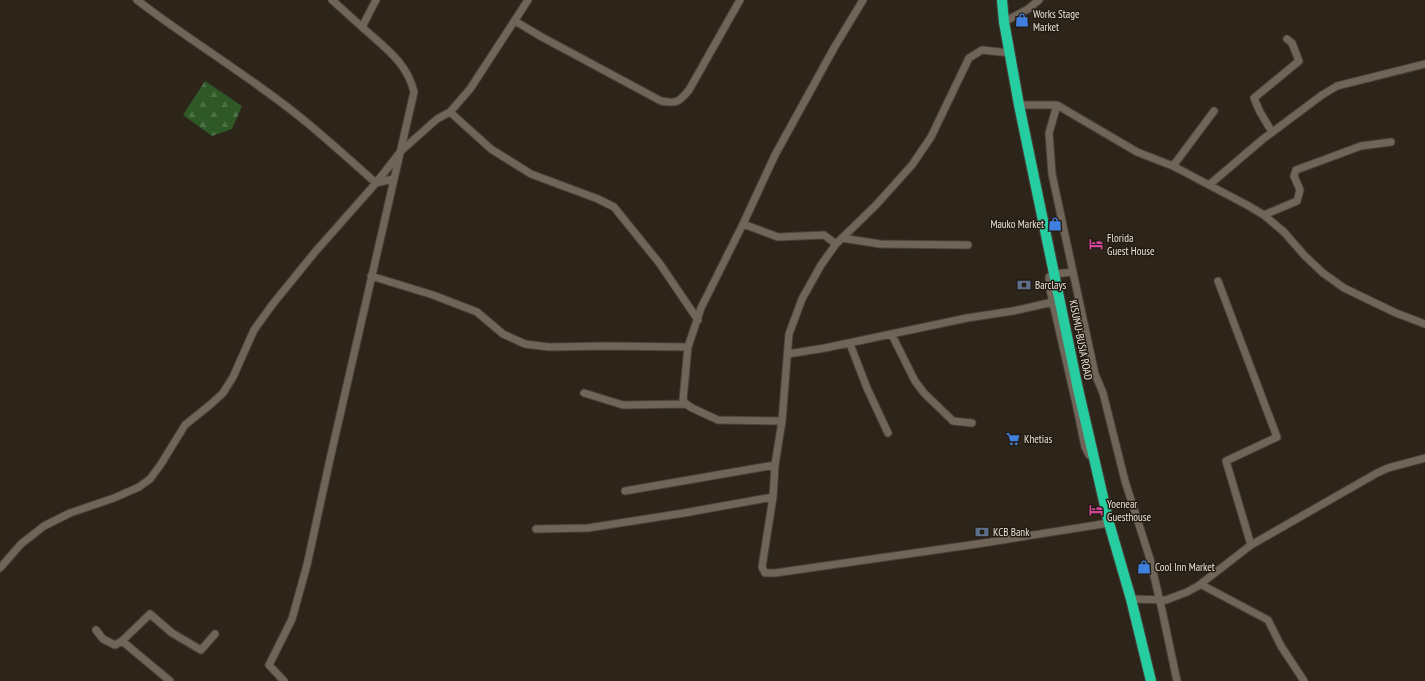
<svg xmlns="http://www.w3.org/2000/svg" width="1425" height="681" font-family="'PT Sans Narrow',sans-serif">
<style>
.forest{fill:url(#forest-firs)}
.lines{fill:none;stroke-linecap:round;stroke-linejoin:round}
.minor-casing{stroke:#494139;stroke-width:9}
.highway-casing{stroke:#494139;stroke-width:12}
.minor{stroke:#706559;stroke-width:7}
.highway{stroke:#26cda0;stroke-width:10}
.labels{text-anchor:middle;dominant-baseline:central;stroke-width:3;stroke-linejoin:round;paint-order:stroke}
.poi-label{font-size:11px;fill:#e9e3dc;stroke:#241b11;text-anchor:start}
.street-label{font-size:11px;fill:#e9e3dc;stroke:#241b11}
</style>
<defs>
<pattern id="forest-firs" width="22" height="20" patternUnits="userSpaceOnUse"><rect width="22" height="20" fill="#2e5826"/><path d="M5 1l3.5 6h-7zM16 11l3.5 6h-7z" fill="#4c7045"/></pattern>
</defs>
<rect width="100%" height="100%" fill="#2e251a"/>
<path class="forest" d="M205,81l37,25 -10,23 -20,7 -29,-21z"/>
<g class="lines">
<g class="minor-casing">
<path id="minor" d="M137,0c53,41 111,75 163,117 26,21 51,44 76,66l17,-4
M332,0l30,27
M515,21l25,15 121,65c16,3 18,1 28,-11l51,-90
M1004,22l24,-13 11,-9
M1010,53l-28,-3 -13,8 -38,79 -19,28 -36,40 -40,39 -15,21 -19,34 -13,35 -7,87 -7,44 -2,32 -11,70 3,6h10l202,-29 132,-21
M1019,105h38l80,47 36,14 74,39 17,10 20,17 20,23 19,18 21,15 52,25 29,11
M1057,105l-8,28 3,41 21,98
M450,112l41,37 40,25 67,25 16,8 46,57 38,56
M1272,132l-12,-20 -6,-14 45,-37 -7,-18 -5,-4
M1173,166l41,-55
M1209,185l54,-46 59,-44 15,-9 88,-22
M1264,215l33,-14 3,-11 -6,-14 2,-6 65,-24 30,-4
M743,224l35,13 46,-2 12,9
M842,238l38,6 88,1
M371,276l62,19 44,17 26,22 22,10 24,3 56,-1 83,1
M1218,281l59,156 -51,24 25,84
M892,335l23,46 9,12 29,28 19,2
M850,344l17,44 21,45
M788,354l37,-6 142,-30 46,-7 40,-9
M584,393l39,12 63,-1
M782,421l-64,-1 -26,-12 -6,-4 -3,-4 5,-53 13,-39 42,-84 32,-69 59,-107 29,-48
M1094,455h-5l-4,-8 -8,-39 -27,-118 -1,-13 6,-3 18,-2 22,102 8,19 22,88 25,78 12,51 15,71
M625,491l150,-26
M536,529l52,-1 96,-15 89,-16
M0,568l21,-24 23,-18 26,-13 44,-15 25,-11 11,-8 11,-15 24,-39 26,-21 12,-11 10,-16 21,-47 18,-25 43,-53 61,-69 25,-32 36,-32 13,-7 20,-23 58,-89
M1202,585l66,35 13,26 23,35
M1131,599l35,1 21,-8 11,-6 53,-41 126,-72 11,-5 37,-10
M96,630l7,9 12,6 7,-4 28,-27 22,19 29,17 14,-16
M122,641l48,40
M284,681l-15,-16 23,-46 15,-54 23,-106 84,-367c-7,-30 -30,-45 -52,-65l14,-27"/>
</g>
<g class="highway-casing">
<path id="highway" d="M1002,0l2,22 15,83 59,284 31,134 22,76 20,82"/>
</g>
<use href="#minor" class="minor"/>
<use href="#highway" class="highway"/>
</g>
<defs>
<g id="shop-bare" transform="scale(1.08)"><path d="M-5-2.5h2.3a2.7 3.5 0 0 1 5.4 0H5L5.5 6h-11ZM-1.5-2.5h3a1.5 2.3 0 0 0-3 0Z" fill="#3f7fe0" stroke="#241b11" stroke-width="2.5" paint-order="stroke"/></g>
<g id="hotel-bare" transform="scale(1.08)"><path d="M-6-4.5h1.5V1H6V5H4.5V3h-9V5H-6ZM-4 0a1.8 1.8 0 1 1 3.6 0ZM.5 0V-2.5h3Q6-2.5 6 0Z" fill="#d1479c" stroke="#241b11" stroke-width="2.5" paint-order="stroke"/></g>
<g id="bank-bare" transform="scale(1.08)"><path d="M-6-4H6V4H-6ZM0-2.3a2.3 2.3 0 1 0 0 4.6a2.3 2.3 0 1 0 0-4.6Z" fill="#5c6f8a" stroke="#241b11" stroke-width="2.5" paint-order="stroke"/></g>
<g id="supermarket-bare" transform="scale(1.08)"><path d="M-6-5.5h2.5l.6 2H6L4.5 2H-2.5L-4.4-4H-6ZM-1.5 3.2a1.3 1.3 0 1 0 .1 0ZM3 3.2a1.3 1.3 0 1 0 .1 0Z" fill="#3f7fe0" stroke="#241b11" stroke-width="2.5" paint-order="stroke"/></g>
</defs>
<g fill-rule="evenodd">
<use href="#shop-bare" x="1022" y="20"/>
<use href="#shop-bare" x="1055" y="224"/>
<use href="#hotel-bare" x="1096" y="244"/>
<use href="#bank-bare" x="1024" y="285"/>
<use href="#supermarket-bare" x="1013" y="439"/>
<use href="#hotel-bare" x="1096" y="510"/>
<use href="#bank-bare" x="982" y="532"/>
<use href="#shop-bare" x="1144" y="567"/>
</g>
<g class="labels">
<g class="poi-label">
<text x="1033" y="14">Works Stage<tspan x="1033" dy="13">Market</tspan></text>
<text x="1044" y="224" text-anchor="end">Mauko Market</text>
<text x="1107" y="238">Florida<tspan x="1107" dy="13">Guest House</tspan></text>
<text x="1035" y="285">Barclays</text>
<text x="1024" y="439">Khetias</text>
<text x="1107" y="504">Yoenear<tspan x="1107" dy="13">Guesthouse</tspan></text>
<text x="993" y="532">KCB Bank</text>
<text x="1155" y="567">Cool Inn Market</text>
</g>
<g class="street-label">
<text transform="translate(1081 340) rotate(79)">KISUMU-BUSIA ROAD</text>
</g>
</g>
</svg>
